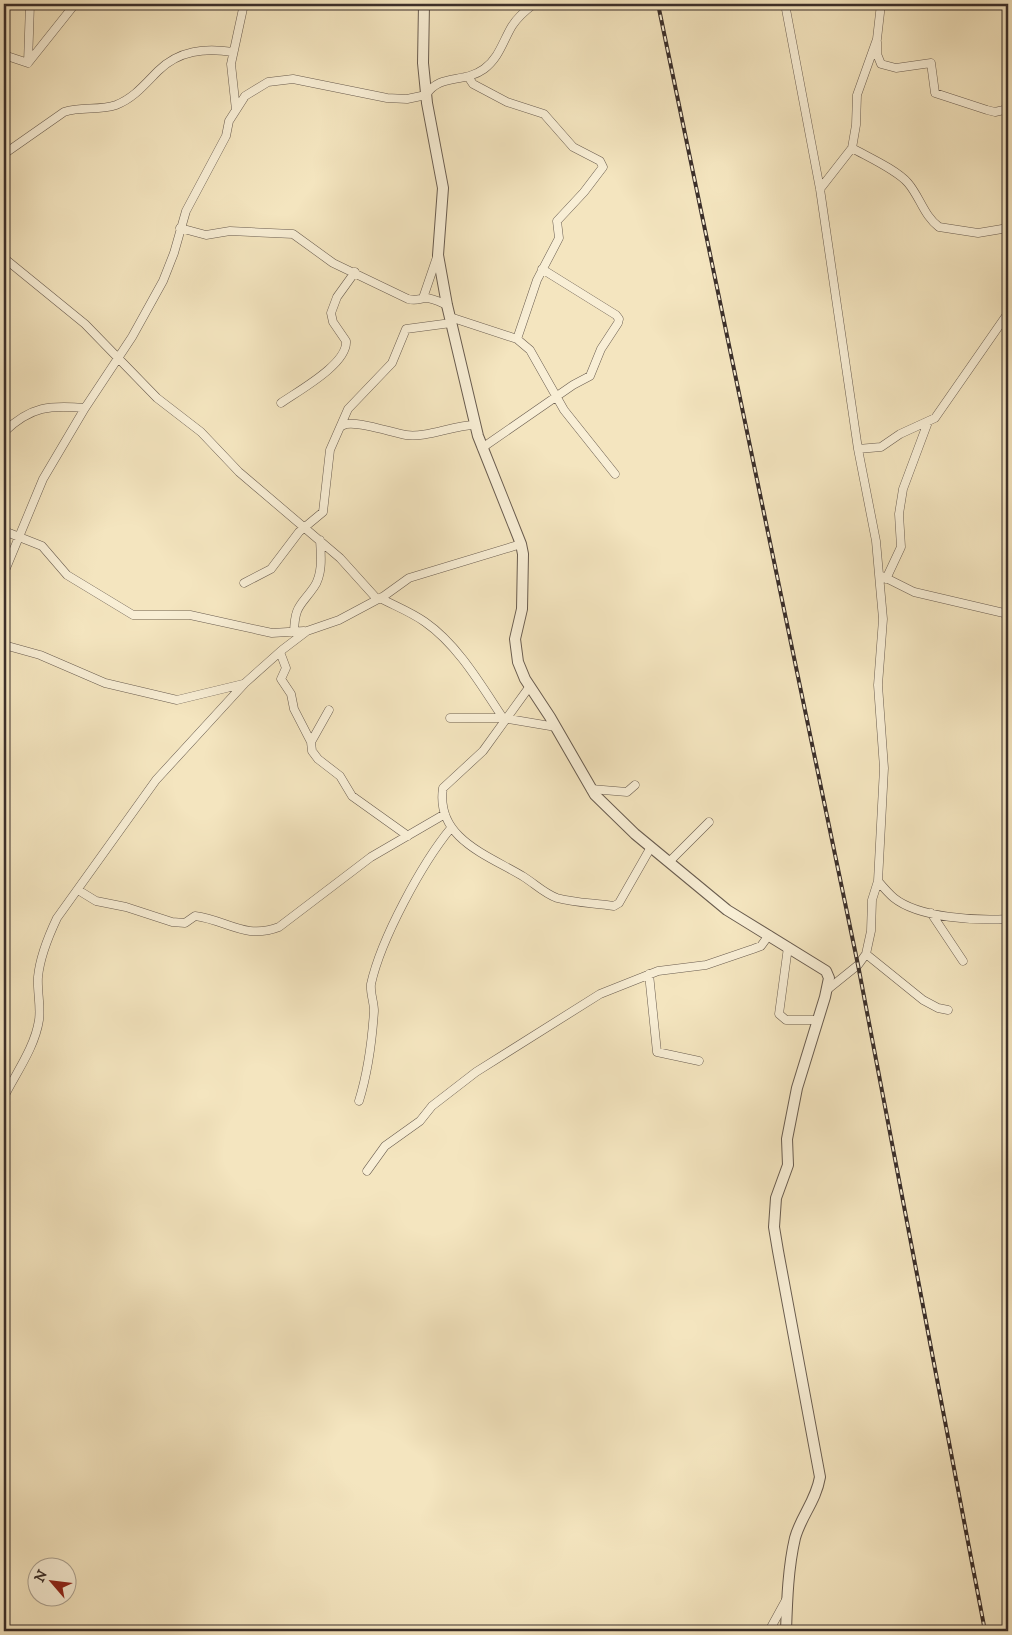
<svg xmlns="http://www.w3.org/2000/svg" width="1012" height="1635" font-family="'IM FELL DW Pica',serif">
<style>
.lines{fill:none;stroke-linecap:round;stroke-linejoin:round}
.minor-casing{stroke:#695c4f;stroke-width:9}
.tertiary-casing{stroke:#695c4f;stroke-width:12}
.minor{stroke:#f8eed5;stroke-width:8}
.tertiary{stroke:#f8eed5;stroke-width:10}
.rail-casing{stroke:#3b2f2a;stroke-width:4}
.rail{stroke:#f8eed5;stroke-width:2;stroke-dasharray:5.5;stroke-linecap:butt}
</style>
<rect width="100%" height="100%" fill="#f4e5bf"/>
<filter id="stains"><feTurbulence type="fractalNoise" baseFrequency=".004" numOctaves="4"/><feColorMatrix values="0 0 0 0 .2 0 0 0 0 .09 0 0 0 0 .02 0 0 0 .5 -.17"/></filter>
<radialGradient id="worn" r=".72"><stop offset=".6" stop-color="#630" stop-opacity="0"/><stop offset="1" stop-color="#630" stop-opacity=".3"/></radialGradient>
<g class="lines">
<g class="minor-casing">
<path id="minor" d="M785,4l35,185 38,260 18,92 7,78 -5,66 6,83 -6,113c5,6 10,12 16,17 25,20 83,23 114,21
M877,42v12l4,10 15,4 35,-5 4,30 52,17 8,2 13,-3
M4,55l24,8 47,-59
M28,63l2,-59
M469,78l4,6 34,18 37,12 29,33 27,14 3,6 -19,25 -27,29 2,17 -22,42 -20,59
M236,110l-5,-46 13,-60
M852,148c16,9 45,22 56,35 12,14 16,33 31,44l39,6 30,-5
M4,154l60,-42c17,-6 35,-1 52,-7 18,-7 29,-21 42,-34 21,-21 47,-23 75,-19
M820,189l32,-41 4,-23 1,-30 20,-56 4,-35
M180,228l26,7 24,-4 63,3 40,29 75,36c8,2 11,0 17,-1 8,0 15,4 22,7
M4,258l81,66 72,74 44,34 38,40 101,86 37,41
M423,298l14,-41
M450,317l67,22 13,11 34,60 51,64
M281,403c17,-12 67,-39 65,-62l-13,-19 -2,-9 6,-16 18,-25
M342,426c10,-8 50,7 64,9 21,3 47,-10 70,-10
M4,432c27,-26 46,-27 81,-24
M482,448l91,-63 17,-9 11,-27 17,-26 1,-4 -3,-4 -74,-46
M858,449l23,-2 19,-13 35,-16 73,-105
M4,531l38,15 25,29 66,40h57l82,18 32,-2
M4,573l39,-94 42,-71 47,-71 31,-56 11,-28 12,-42 40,-75 3,-15 16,-25 23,-14 25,-3 94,19 20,1 19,-4c14,-22 37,-11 58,-26 15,-11 19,-28 28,-43 5,-8 14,-16 22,-22
M882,576l32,16 94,22
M886,579l15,-32 -2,-33 4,-25 25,-67
M244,583l27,-14 28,-37 24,-20 7,-62 18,-41 44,-46 14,-34 45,-6
M380,598c15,8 31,14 45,24 33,23 56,63 78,96l53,9
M294,632c1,-27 6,-25 20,-45 9,-13 7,-32 6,-47
M4,645l36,10 65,28 72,17 66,-16
M280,652l6,16 -5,11 10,15 3,15 17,33
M530,686l-47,65 -40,37c-8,51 47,68 81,89 11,7 21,17 33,21 18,5 38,5 57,8l5,-3 32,-56
M329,710l-18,32 1,9 6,8 22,17 12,20 56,40
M450,718h53
M591,789l36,3 8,-7
M669,862l40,-40
M78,890l18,11 30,6 46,15 13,1 10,-7c32,4 50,24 84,11l92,-70 74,-43
M931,913l32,48
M788,947l-9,67 7,6h32
M866,954l57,46 15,8 10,2
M649,974l8,78 42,9
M827,990l31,-25 8,-11 5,-23 1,-31 6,-19
M4,1097c12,-24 31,-50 35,-77 2,-14 -2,-29 -1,-43 2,-21 10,-40 19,-59l99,-138 89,-97 37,-33 25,-19 32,-11 45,-24 25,-18 112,-34
M359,1101c9,-29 13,-60 15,-90 0,-9 -4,-18 -3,-27 10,-45 51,-121 80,-156
M367,1171l18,-25 35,-25 12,-15 44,-34 124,-78 58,-23 48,-6 47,-16 8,-3 8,-11
M769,1631l17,-31"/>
</g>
<g class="tertiary-casing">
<path id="tertiary" d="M424,4l-1,59 4,40 16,85 -5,67 9,50 31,131 43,108 2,10 -1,55 -7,30 3,23 7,17 25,38 45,78 40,39 92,76 99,61 3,7 -4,19 -28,91 -10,51 1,26 -12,33 -2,29 4,24 42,226c-4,24 -19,39 -25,61 -7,30 -8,63 -9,93"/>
</g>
<use href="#minor" class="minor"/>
<use href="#tertiary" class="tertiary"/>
<g class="rail-casing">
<path id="rail" d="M658,4l200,961 127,666"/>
</g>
<use href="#rail" class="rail"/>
</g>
<rect width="1012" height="1635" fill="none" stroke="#f4e5bf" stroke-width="20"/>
<rect x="5" y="5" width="1002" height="1625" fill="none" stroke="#3b2f2a" stroke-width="2.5"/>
<rect x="10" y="10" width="992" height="1615" fill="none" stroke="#3b2f2a"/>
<g transform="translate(52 1582) rotate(298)"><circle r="24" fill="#f8eed5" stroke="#aca291"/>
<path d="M0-4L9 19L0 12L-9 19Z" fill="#8f2418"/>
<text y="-8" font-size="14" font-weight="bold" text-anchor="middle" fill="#3b2f2a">N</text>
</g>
<rect width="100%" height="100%" filter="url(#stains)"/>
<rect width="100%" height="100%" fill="url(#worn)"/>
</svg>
